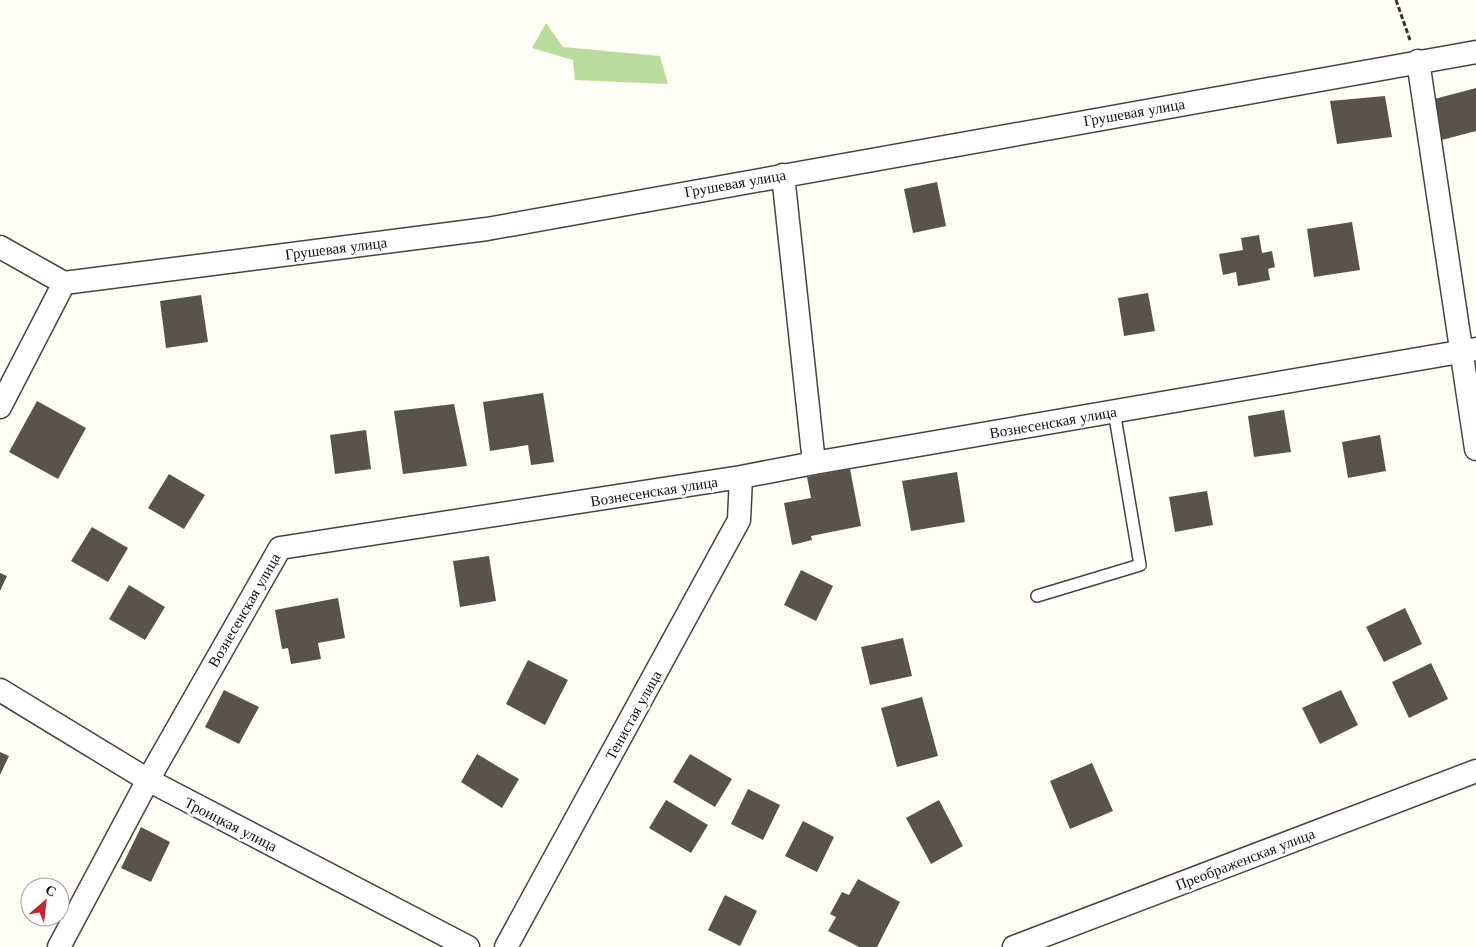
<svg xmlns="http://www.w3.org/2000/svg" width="1476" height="947" font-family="'Libre Baskerville',serif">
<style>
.forest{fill:#b9dc9c}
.building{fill:#5a524d}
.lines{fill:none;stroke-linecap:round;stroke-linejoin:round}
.lane-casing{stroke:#444;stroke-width:14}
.street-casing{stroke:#444;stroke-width:25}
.path{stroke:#333;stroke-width:3;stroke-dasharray:5 2.5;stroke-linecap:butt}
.lane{stroke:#fff;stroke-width:11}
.street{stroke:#fff;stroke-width:22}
.labels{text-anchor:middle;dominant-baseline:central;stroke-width:5;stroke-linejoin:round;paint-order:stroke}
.street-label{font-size:15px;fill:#111;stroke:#fff}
</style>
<rect width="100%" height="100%" fill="#fffdf5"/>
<path class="forest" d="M546,23l17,24 97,9 8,28 -93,-4 -2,-20 -41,-12z"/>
<path class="building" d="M1476,88v43l-42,11 -7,-41z
M1385,96l7,41 -55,7 -7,-43z
M937,182l9,44 -33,7 -9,-44z
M1352,222l8,48 -46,7 -7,-48z
M1259,235l3,18 10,-2 3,16 -7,2 2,11 -32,6 -2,-14 -13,3 -4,-21 24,-4 -2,-12z
M1148,293l7,38 -31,5 -6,-38z
M201,295l7,47 -42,6 -6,-47z
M543,393l11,69 -23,3 -3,-20 -38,6 -7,-49z
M37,401l49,27 -28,51 -49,-27z
M454,404l13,62 -64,8 -9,-63z
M1284,410l7,42 -37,5 -6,-41z
M366,430l5,39 -36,5 -5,-39z
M1380,435l6,36 -38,7 -6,-36z
M850,469l11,57 -50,10 1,4 -20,5 -8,-42 27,-5 -4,-21z
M957,472l8,50 -54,9 -9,-50z
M169,474l36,21 -21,34 -36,-21z
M1207,491l6,34 -38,7 -6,-35z
M92,527l36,21 -20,34 -37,-21z
M489,556l7,45 -36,6 -7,-46z
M801,570l32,16 -17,35 -32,-16z
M0,573l7,3 -7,15z
M129,585l36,22 -20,33 -36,-21z
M338,598l7,40 -27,5 3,16 -30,5 -3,-16 -6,1 -7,-39z
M1405,608l17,36 -38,18 -18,-35z
M903,638l9,38 -42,9 -9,-38z
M528,660l40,20 -23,45 -39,-21z
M1431,663l17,36 -39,19 -17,-36z
M224,690l35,17 -20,37 -34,-17z
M1341,690l17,35 -38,19 -18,-36z
M922,697l16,59 -41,11 -16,-59z
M0,752l9,4 -9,19z
M477,754l42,25 -17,29 -41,-26z
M690,754l42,25 -17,28 -42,-25z
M1092,763l21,48 -43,18 -20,-48z
M748,789l32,16 -17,35 -32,-16z
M666,800l42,25 -17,28 -42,-25z
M939,800l24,46 -32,18 -25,-46z
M803,821l31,16 -17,35 -32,-16z
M141,827l29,15 -19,40 -30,-14z
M858,879l42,23 -23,45h-18l-31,-16 8,-14 -6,-3 12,-22 7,3z
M725,895l32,16 -17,35 -32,-16z"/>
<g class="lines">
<g class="lane-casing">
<path id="lane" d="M1037,596l103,-31 -26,-154"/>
</g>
<g class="street-casing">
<path id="street" d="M1418,61l58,388
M783,175l31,288
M0,247l64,36 423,-54 989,-177
M0,407l64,-124
M0,690l148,90 320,167
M59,947l89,-167 132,-232 461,-71 73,-14 662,-114
M506,947l233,-427 2,-43
M1014,947l462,-176"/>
</g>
<path class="path" d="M1396,0l14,40"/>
<use href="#lane" class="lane"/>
<use href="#street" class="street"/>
</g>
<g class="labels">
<g class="street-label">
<text transform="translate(1134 112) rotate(-10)">Грушевая улица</text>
<text transform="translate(735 183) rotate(-10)">Грушевая улица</text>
<text transform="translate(336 248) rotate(-7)">Грушевая улица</text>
<text transform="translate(1053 422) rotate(-10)">Вознесенская улица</text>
<text transform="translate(654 491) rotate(-9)">Вознесенская улица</text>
<text transform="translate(244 610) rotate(-60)">Вознесенская улица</text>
<text transform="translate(633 715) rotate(-61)">Тенистая улица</text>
<text transform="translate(231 824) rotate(27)">Троицкая улица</text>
<text transform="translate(1245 859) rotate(-21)">Преображенская улица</text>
</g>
</g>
<g transform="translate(45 902) rotate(28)"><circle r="24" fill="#ffffff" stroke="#a0a0a0"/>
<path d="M0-4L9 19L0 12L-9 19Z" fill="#c4262e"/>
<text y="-8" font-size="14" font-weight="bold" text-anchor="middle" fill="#111111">С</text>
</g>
</svg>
